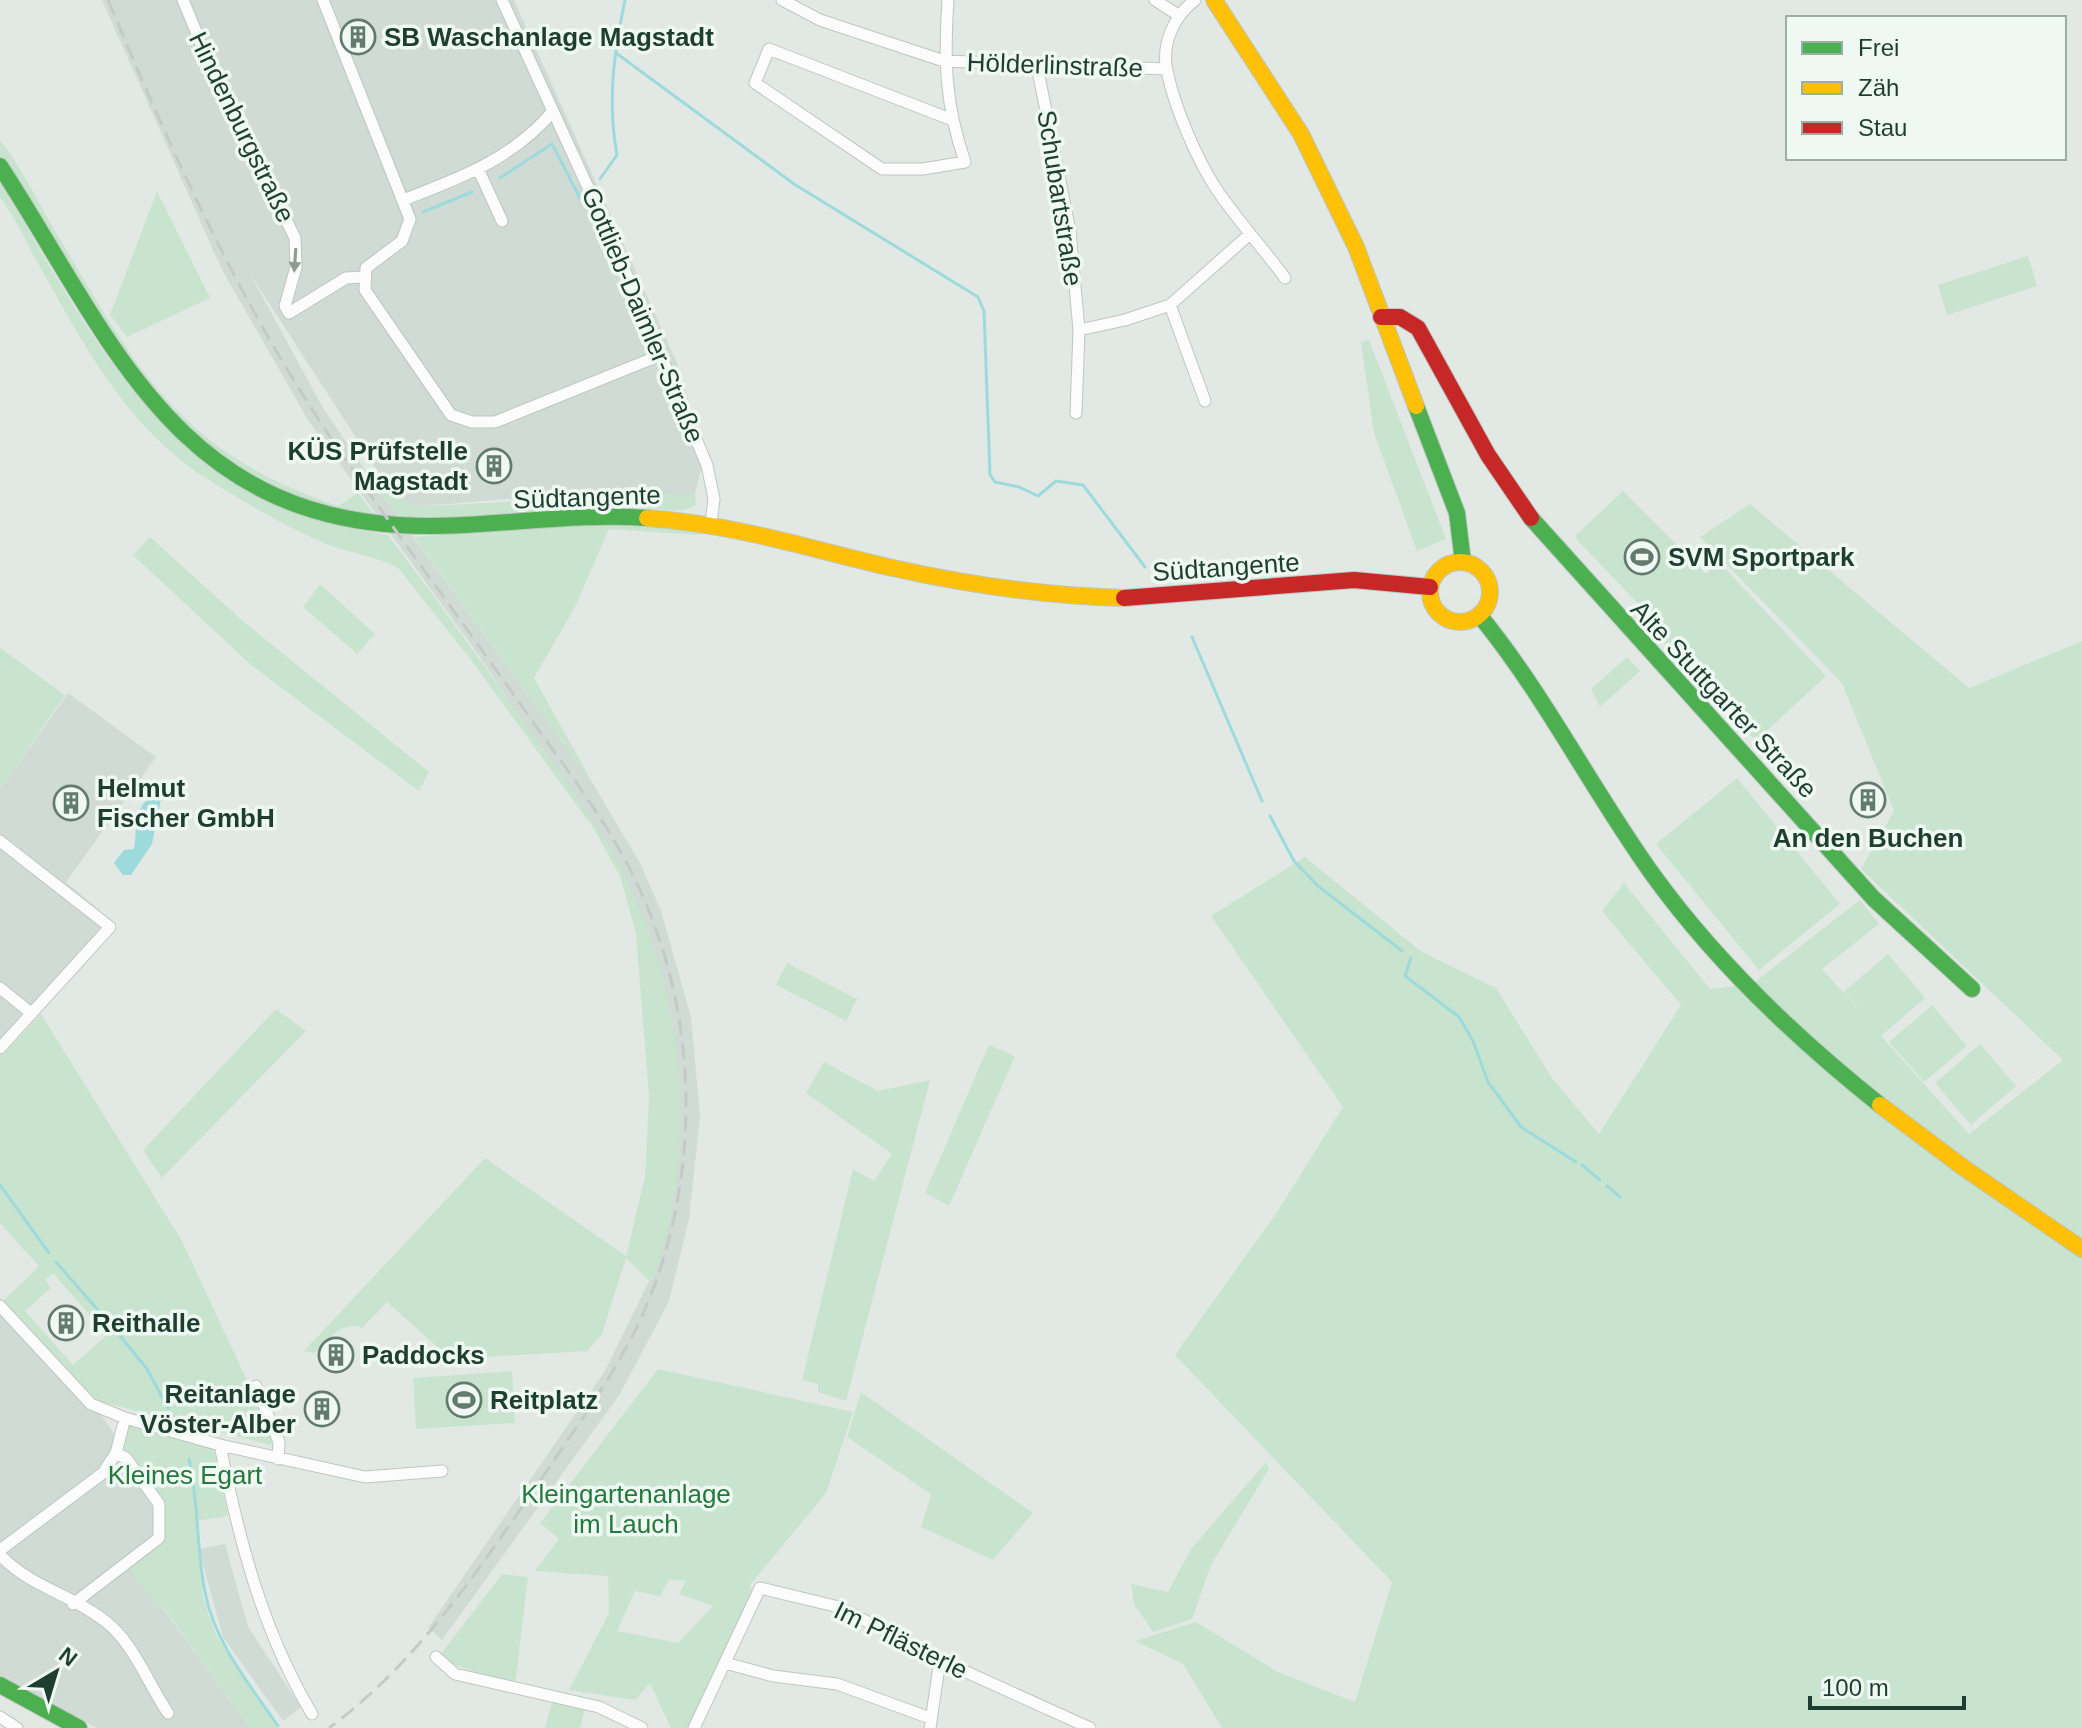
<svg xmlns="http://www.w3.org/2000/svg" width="2082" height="1728" font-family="Helvetica,sans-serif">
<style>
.built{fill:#cfdbd4}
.green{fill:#c9e4ce;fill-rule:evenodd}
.water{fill:#9ddadc}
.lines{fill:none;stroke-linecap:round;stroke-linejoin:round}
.stream{stroke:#9ddadc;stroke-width:3}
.street-casing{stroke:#bfc6c2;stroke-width:13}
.fast-casing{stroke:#bdc7c2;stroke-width:18}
.slow-casing{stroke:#bdc7c2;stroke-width:18}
.jam-casing{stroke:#bdc7c2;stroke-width:18}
.street{stroke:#fbfcfb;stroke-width:11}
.fast{stroke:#4caf50;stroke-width:16}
.slow{stroke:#ffc107;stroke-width:16}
.jam{stroke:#c62828;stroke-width:16}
.rail{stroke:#c5cac8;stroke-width:3;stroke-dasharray:16 8;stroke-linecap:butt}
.oneway{fill:#8c9d96}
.labels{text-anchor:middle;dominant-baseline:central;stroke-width:7;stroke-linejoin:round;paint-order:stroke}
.poi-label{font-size:26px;font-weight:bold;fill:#1e3e32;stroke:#eff8f3;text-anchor:start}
.street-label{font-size:26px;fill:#1e3e32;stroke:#eff8f3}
.park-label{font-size:26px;fill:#24793c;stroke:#eff8f3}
</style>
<rect width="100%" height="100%" fill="#e2e9e5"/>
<path class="built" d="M102,0h412l163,363 28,91 -10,40 -188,5 -94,8 -31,-29 -133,-206 74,136 51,75 221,304 46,78 20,46 30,106 9,99 -11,103 -20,82 -49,93 -178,246 -14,-12 177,-257 44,-90 4,-2 17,-61 5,-52 4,-66 -7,-77 -19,-76 -29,-72 -16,-29 -131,-193 -169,-233 -86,-150z
M68,693l88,64 -90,125 50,42 -116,134v-268z
M0,1309l90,90 72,104 -5,103 5,1 88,121h-153l-97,-53z
M225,1544l23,83 53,80 -18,14 -60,-84 -24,-88z"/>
<path class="green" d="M0,140c20,25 35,56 51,84 84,140 122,226 287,282l20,-13 20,27 -55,-12 -68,-28 -63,-44 -49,-51 -143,-227z
M0,181c102,173 169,319 388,354 52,69 103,139 153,211 29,41 59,82 82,127 62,121 75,278 30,407l-4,1 -23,-23 -24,76 -15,17 -136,8 -64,-57 -25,26c-21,-8 -34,12 -48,25l-10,-2 181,-193 141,98 19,-79 4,-80 -13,-163 -16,-58 -26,-47 -123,-169 -72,-91c-23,-14 -50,-15 -75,-26 -38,-16 -77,-39 -112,-61 -87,-54 -127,-136 -176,-222 -11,-21 -22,-44 -36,-63z
M157,191l53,107 -83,39 -17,-22z
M2028,256l9,30 -90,29 -9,-30z
M1369,340l77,199 -29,12 -43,-118 -13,-91z
M382,478l31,29 243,-14 39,1 1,11 -14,6 -57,-4 -221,17 -30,-41z
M1623,491l83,83 13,-12 107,114 -70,65 -106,-114 5,-6 -78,-81 -1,-5z
M1750,504l219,184 113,-47v1087h-860l-39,-64 -48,-23 61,-19 82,50 77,30 37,-120 -217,-227 102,-143 66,-105 -132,-191 94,-59 117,95 74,36 56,90 47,56 82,-129 -79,-94 22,-28 86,106 42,-5 108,-84 19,24 -57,45 41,45 -19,-22 44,-38 37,44 -44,38 88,98 94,-74 -202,-191 33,-58 -52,-128 -142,-146z
M572,522l127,8v5l-90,-6 -34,78 -41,71 61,109 -181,-250z
M150,537l94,85 185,150 -10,19 -168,-126 -118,-110z
M320,584l55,50 -18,20 -54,-47z
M0,648l65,47 -65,95z
M1627,657l13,14 -40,36 -9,-18z
M1737,778l103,126 -81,66 -103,-126z
M787,963l70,36 -11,22 -70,-36z
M1932,1005l35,41 -43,36 -35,-40z
M276,1009l30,22 -144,147 -19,-28z
M41,1014l141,227 91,195 -2,9 -181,-46 -90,-90v-11l3,3 36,-35 -39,-43v-165zM53,1273l54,62 -34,30 -48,-54 26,-23 -6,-8z
M1980,1044l36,42 -45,39 -36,-42z
M989,1045l26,11 -66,150 -24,-13z
M824,1062l54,29 52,-11 -84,321 -28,-9v-8l-16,-4 51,-211 21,12 18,-27 -86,-61z
M658,1369l195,43 -27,81 -76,92 4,12 -63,131h-20l-21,-45 -15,17 -66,-10 40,-77 -1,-37 -73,-5 24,-32 -19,-16zM669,1580l17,1 -7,13 34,12 -35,37 -61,-12 18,-40 25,5z
M512,1371l3,52 -99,6 -3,-51z
M861,1392l172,121 -40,47 -72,-33 10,-33 -84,-57z
M130,1425l83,21 15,70 -31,5 6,76 6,19 8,21 60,91h-27l-87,-121h-6l-30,-42 35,-26v-36l-39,-55z
M1266,1462l3,7 -58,96 -19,54 -39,13 -19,-28 -3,-20 37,8 23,-43z
M502,1574l26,3 -13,109 -78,-27z
M552,1702l33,7 -5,19h-35z"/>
<path class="water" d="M162,794l-10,50 -21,31h-8l-9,-12 10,-13 10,-1c4,-21 -3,-50 28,-55z"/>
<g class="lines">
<path class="stream" d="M616,53l178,131 184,113 6,14 6,164 5,7 24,5 19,9 18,-15 27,4 62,82
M500,178l52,-34 28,54
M600,179l17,-24c-10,-54 -3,-102 8,-155
M423,212l49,-20
M1192,637l70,164
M1270,816l24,45 24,25 84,65
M1411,958l-6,18 54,41 14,24 15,41 33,45 55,35
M1582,1165l18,15
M0,1185l49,68
M1607,1186l13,11
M56,1262l56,64
M116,1331l31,38 21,39
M189,1459c10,44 7,89 16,133 9,50 45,93 73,134"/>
<g class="street-casing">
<path id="street" d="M183,0l26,63 86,175 1,29 -11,39 4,7 57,-35 18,-1
M323,0l87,219 -8,22 -36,27 -1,22 86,125 21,7h23l166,-67
M502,0l106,231 99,234 7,34 -3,24
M782,0l38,20 124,41 222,8
M948,0c-4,61 -3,104 17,162l-42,7h-41l-127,-86 14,-34 181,70
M1155,0l23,15
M1195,0c-21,16 -34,44 -28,71 7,35 30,89 50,119 21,31 46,58 68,88
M1037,66l33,165 9,99 -3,83
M479,171l23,50
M403,200c57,-22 110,-41 150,-89
M1170,305l35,96
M1079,330l46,-10 45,-15 80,-71
M0,841l110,86 -110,121
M0,988l31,25
M0,1306l91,98 34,14 95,27 145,32 77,-6
M256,1386l23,56 -1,17
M220,1445c19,95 42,185 92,269
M0,1550l103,-77 13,-20 9,-35
M0,1555c32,33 71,39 105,66 29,22 43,63 63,92
M73,1604l86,-66v-34l-33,-46 -10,-5
M436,1657l19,17 144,33 43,21
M725,1663l48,13 64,8 93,34
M0,1717l17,11
M694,1728l66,-140 79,19 101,53 150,68
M930,1728l10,-68"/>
</g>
<g class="fast-casing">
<path id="fast" d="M0,166c107,164 171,345 399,359 82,5 165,-13 248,-7
M1416,406l41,107 6,49
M1531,518l343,381 98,90
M1480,616c66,81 112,174 173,259 63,87 143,163 227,230
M0,1685l79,43"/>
</g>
<g class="slow-casing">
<path id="slow" d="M1214,0l87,134 55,113 60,159
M647,518c91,7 159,30 246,50 76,17 153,28 231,30
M1430 592a30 30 0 1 1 60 0a30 30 0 1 1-60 0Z
M1880,1105l84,63 118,81"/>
</g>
<g class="jam-casing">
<path id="jam" d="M1381,317h19l18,11 70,127 43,63
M1124,598l230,-18 76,7"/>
</g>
<use href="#street" class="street"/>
<use href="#fast" class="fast"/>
<use href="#slow" class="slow"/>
<use href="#jam" class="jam"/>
<path class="rail" d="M108,0c64,152 130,301 223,438 66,97 137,191 204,287 41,57 84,113 111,179 57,134 53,298 -12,429 -24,47 -56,92 -86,136 -65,94 -126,190 -219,259"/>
</g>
<defs><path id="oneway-solid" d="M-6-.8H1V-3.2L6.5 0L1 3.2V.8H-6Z" transform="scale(2)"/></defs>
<use class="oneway" href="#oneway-solid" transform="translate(295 260) rotate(94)"/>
<defs>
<g id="building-ring" transform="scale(1.8)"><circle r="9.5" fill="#eff8f3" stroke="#637a71" stroke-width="1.5"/><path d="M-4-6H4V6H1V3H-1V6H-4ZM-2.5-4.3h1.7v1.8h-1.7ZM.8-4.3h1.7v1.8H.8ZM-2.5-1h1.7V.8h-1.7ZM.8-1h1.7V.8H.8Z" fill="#637a71"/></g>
<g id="stadium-ring" transform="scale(1.8)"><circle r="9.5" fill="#eff8f3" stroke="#637a71" stroke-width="1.5"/><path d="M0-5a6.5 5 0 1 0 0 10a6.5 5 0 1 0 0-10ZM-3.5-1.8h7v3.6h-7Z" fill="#637a71"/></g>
</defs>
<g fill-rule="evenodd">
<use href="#building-ring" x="358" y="37"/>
<use href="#building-ring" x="494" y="466"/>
<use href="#stadium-ring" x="1642" y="557"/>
<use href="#building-ring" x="1868" y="800"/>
<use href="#building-ring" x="71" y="803"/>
<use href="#building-ring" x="66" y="1323"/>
<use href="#building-ring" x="336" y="1355"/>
<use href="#stadium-ring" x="464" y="1400"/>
<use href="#building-ring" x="322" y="1409"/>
</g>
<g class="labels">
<g class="poi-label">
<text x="384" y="37">SB Waschanlage Magstadt</text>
<text x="468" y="451" text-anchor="end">KÜS Prüfstelle<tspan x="468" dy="30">Magstadt</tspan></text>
<text x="1668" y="557">SVM Sportpark</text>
<text x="97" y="788">Helmut<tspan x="97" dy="30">Fischer GmbH</tspan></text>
<text x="1868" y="838" text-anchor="middle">An den Buchen</text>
<text x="92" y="1323">Reithalle</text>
<text x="362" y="1355">Paddocks</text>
<text x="296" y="1394" text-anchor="end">Reitanlage<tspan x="296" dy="30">Vöster-Alber</tspan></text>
<text x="490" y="1400">Reitplatz</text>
</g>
<g class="street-label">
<text transform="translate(1055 65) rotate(2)">Hölderlinstraße</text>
<text transform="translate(242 127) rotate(64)">Hindenburgstraße</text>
<text transform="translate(1060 198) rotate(81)">Schubartstraße</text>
<text transform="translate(643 315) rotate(67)">Gottlieb-Daimler-Straße</text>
<text transform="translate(587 497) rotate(-2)">Südtangente</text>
<text transform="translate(1226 567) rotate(-4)">Südtangente</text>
<text transform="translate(1724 699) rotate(47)">Alte Stuttgarter Straße</text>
<text transform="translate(901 1640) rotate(26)">Im Pflästerle</text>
</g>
<g class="park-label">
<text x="185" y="1475">Kleines Egart</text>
<text x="626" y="1494">Kleingartenanlage<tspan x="626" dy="30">im Lauch</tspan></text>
</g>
</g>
<rect x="1786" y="16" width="280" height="144" fill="#eff8f3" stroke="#9baea6" stroke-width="2"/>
<rect x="1802" y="42" width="40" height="12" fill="#4caf50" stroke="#9baea6" stroke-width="2"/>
<text x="1858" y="56" font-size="24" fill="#1e3e32">Frei</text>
<rect x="1802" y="82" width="40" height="12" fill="#ffc107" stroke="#9baea6" stroke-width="2"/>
<text x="1858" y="96" font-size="24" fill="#1e3e32">Zäh</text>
<rect x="1802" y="122" width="40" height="12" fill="#c62828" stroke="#9baea6" stroke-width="2"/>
<text x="1858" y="136" font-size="24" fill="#1e3e32">Stau</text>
<g transform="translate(56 1672) rotate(38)" stroke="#eff8f3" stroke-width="6" paint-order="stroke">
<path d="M0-6L14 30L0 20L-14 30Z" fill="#1e3e32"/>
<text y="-12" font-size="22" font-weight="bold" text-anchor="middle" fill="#1e3e32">N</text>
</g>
<path d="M1810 1696v12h154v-12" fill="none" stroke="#1e3e32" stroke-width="4"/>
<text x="1822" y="1696" font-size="24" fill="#1e3e32" stroke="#eff8f3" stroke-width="6" paint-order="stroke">100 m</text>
</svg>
